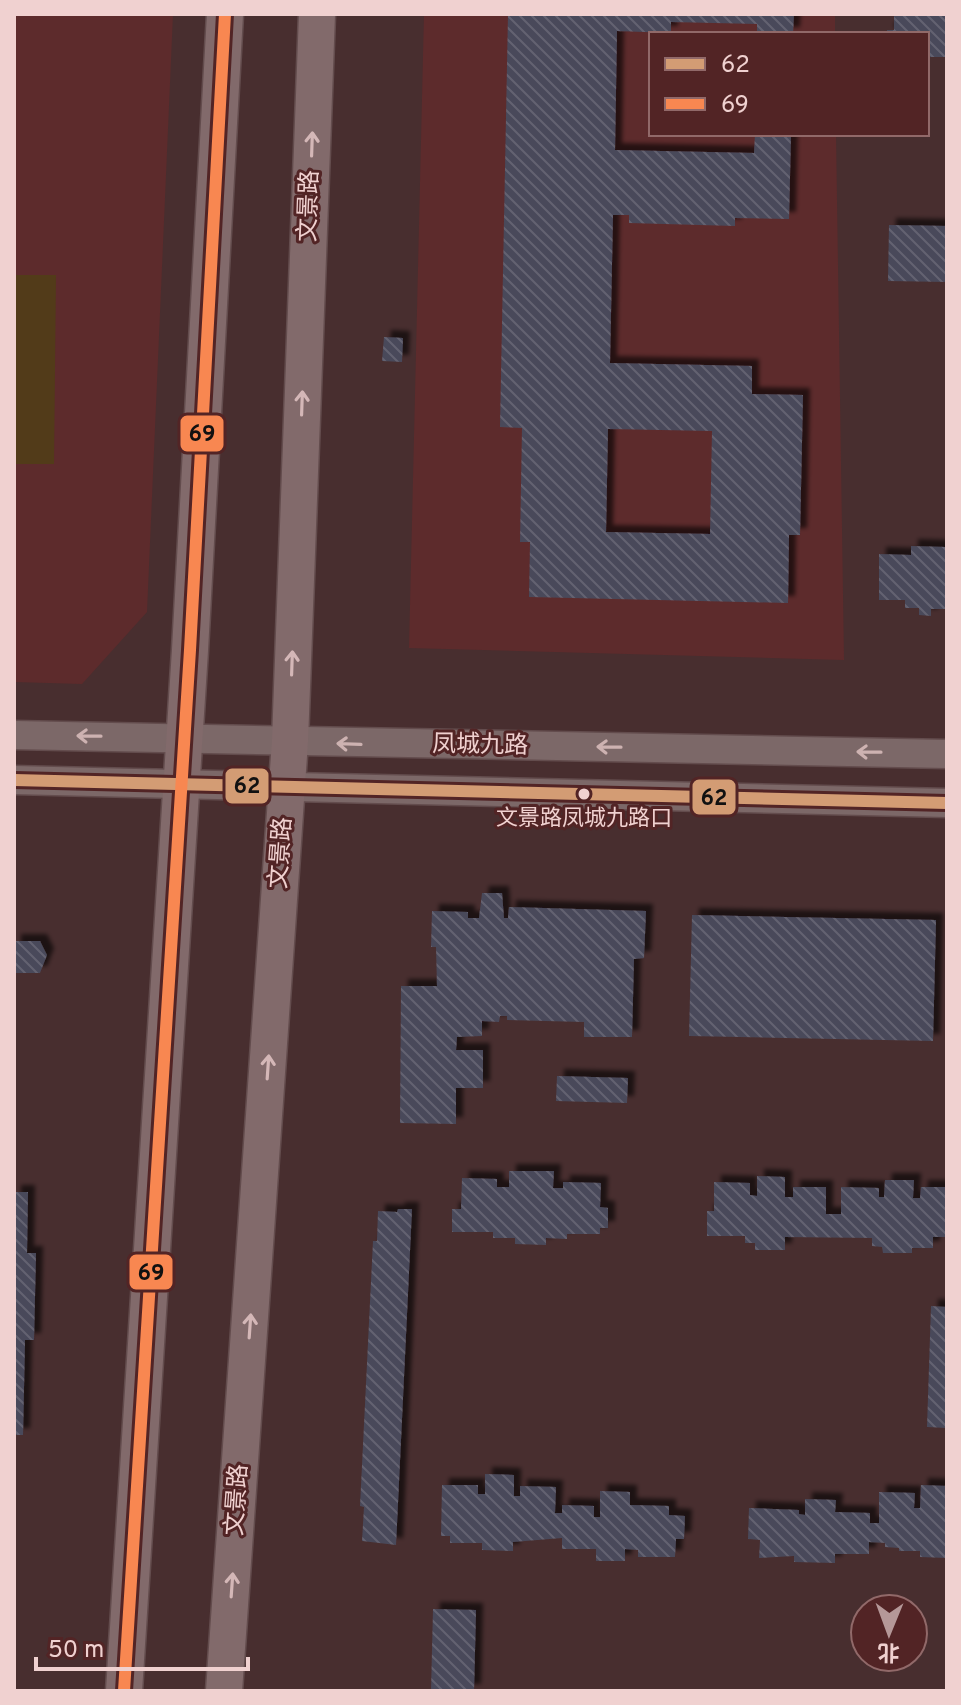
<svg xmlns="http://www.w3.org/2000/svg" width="961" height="1705" font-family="Overpass,'Noto Sans SC',sans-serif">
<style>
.built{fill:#5d2b2c}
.green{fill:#523b19}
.building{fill:url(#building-back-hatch);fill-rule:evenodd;filter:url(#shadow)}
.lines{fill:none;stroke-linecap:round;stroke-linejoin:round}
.minor-casing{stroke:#634c4d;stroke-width:31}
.major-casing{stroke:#634c4d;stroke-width:39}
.minor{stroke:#7c6868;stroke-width:28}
.major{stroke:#826a6b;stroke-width:36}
.bus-1-casing{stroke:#522425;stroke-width:18}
.bus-2-casing{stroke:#522425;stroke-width:18}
.bus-1{stroke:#d39c74;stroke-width:12}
.bus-2{stroke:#f88751;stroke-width:12}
.oneway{stroke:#d4b7b7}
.oneway2{stroke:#cdb2b1}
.bus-dot{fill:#f0d1d0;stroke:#522425;stroke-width:3}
.labels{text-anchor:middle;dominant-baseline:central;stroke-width:6;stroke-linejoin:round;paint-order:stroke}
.bus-label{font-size:22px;fill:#f0d1d0;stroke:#522425}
.street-label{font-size:24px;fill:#f0d1d0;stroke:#522425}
.line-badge{stroke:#522425;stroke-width:3}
.pale-badge-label{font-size:22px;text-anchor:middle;font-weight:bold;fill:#111}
</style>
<defs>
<pattern id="building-back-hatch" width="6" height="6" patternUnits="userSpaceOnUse" patternTransform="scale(2)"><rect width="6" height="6" fill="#49495a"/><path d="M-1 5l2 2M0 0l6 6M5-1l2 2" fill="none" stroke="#646271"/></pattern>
<filter id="shadow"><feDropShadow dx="7" dy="-7" stdDeviation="2" flood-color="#0009"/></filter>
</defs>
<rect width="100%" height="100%" fill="#482e2f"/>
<path class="built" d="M14,14h159l-26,598 -65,72 -68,-2z
M424,14h411v20h-184v100h185l8,526 -435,-12z"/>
<path class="green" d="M14,275h42l-2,189h-40z"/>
<path class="building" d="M508,14h286l-1,20h-36v-10l-86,-2v11l-54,-2 -2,119 139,3 1,-19h36l-2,85 -54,-1v8l-106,-3v-8h-16l-3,148 142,3v28l51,1 -3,140h-11l-1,68 -259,-6 1,-55h-10l2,-114 -22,-1zM608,429l104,2 -2,103 -104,-2z
M894,14h53v43h-20v-23h-40v-4h7z
M889,225l58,1v56l-59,-1z
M384,337l19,1 -1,24 -20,-1z
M911,546l34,1 2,62h-16v7l-12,-1v-7h-14v-8h-26v-46l32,1z
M482,893h20l2,25h4l1,-11 137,4 -2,47 -10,1 -2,78h-48v-15l-77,-2v-4h-7l-1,6 -17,-1v15l-25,1 -1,13h27v38h-27v36l-56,-1 1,-137h36l-1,-39h-5l1,-36 36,1v6h11z
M692,915l244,5 -3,121 -244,-5z
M14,941h26l7,14 -7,18h-26z
M557,1076l71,2 -1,25 -71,-2z
M509,1171h45l-1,17h10v-6l38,1 -1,24 8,1v20h-8v6h-33v5l-21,-1v7l-31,-1v-6h-22v-6h-41v-23h9l1,-31 35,1v8h12z
M757,1176l28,1v20h8v-10h33v27h15v-27l38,1v9h5l1,-17h29l-1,18h7l1,-11h26v50h-14v11h-21v5h-29l-1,-6 -10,-1v-8l-87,-1v13h-30v-7h-10v-7h-38v-25h7v-29l36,1v12l7,1z
M14,1192h14l-1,61h9l-2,87h-9l-2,95h-9z
M398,1209h14l-16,336 -34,-4 2,-34 -4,-1 13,-265h4l1,-30 19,1z
M931,1306l16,1 -1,121 -19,-1z
M485,1474l29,1v21h6v-10l36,1 -1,26h7v-8l32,1v11h6v-26l30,1v13l39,1v9l16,1 -1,23h-8l-1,18h-37v-7l-13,-1v12h-29v-12h-34v-11l-49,4v9l-31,-1v-7h-32v-7h-9l1,-51h36v9h7z
M921,1485l26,1v72l-27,-1v-6h-21v-3l-14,-1v-4l-16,-1v12h-34v9l-41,-1v-6l-35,2 1,-18 -12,-1 1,-31 50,2v4l6,1v-16l31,1 -1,12 35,1v10h9v-31l36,1 -1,15h6z
M433,1609l43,1 -2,81h-43z"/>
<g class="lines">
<g class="minor-casing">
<path id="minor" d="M14,735l933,19
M14,780l933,23"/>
</g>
<g class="major-casing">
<path id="major" d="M124,1691l66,-1041 35,-636
M224,1691l66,-950 27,-727"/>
</g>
<use href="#minor" class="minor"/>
<use href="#major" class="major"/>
<g class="bus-1-casing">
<path id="bus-1" d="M14,780l933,23"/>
</g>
<g class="bus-2-casing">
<path id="bus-2" d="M124,1691l66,-1041 35,-636"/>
</g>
<use href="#bus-1" class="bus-1"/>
<use href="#bus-2" class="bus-2"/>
</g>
<defs><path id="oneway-shaft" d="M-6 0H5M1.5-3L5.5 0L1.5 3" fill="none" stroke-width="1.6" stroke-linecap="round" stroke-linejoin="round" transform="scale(2)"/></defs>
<g class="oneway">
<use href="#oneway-shaft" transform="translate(312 144) rotate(-88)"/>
<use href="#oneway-shaft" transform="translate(302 403) rotate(-88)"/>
<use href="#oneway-shaft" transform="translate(292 663) rotate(-88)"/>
<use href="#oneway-shaft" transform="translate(268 1067) rotate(-86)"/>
<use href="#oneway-shaft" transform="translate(250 1326) rotate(-86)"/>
<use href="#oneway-shaft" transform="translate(232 1585) rotate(-86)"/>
</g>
<g class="oneway2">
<use href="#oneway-shaft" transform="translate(89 736) rotate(-179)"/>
<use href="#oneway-shaft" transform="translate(349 744) rotate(-178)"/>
<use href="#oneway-shaft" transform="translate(609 747) rotate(-179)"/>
<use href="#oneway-shaft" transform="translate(869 752) rotate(-179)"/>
</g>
<circle class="bus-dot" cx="584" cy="794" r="7"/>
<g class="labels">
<g class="bus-label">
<text x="584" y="819">文景路凤城九路口</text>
</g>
<g class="street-label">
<text transform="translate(310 206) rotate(-88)">文景路</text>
<text transform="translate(480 746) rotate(1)">凤城九路</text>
<text transform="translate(282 853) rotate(-86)">文景路</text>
<text transform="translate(238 1500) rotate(-86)">文景路</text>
</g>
</g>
<g class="line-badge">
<rect x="179" y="414" width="46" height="39" rx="8" fill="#f88751"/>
<rect x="224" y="767" width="46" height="38" rx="8" fill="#d39c74"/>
<rect x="691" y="778" width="46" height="38" rx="8" fill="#d39c74"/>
<rect x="128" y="1253" width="46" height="38" rx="8" fill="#f88751"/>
</g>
<g class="pale-badge-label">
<text x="202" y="441">69</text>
<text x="247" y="793">62</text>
<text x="714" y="805">62</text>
<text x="151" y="1280">69</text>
</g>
<rect width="961" height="1705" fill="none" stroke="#f0d1d0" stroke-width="32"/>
<rect x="649" y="32" width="280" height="104" fill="#522425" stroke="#916969" stroke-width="2"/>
<rect x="665" y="58" width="40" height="12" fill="#d39c74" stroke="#916969" stroke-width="2"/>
<text x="721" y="72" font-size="24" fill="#f0d1d0">62</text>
<rect x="665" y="98" width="40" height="12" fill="#f88751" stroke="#916969" stroke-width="2"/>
<text x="721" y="112" font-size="24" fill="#f0d1d0">69</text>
<g transform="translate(889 1633) rotate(181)"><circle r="38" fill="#522425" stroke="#916969" stroke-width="2"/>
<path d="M0-6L14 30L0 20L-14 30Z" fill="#b59898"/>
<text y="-12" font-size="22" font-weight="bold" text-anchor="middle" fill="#f0d1d0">北</text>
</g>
<path d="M36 1657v12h212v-12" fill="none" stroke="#f0d1d0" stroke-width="4"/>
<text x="48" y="1657" font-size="24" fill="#f0d1d0" stroke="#522425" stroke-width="6" paint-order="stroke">50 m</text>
</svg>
